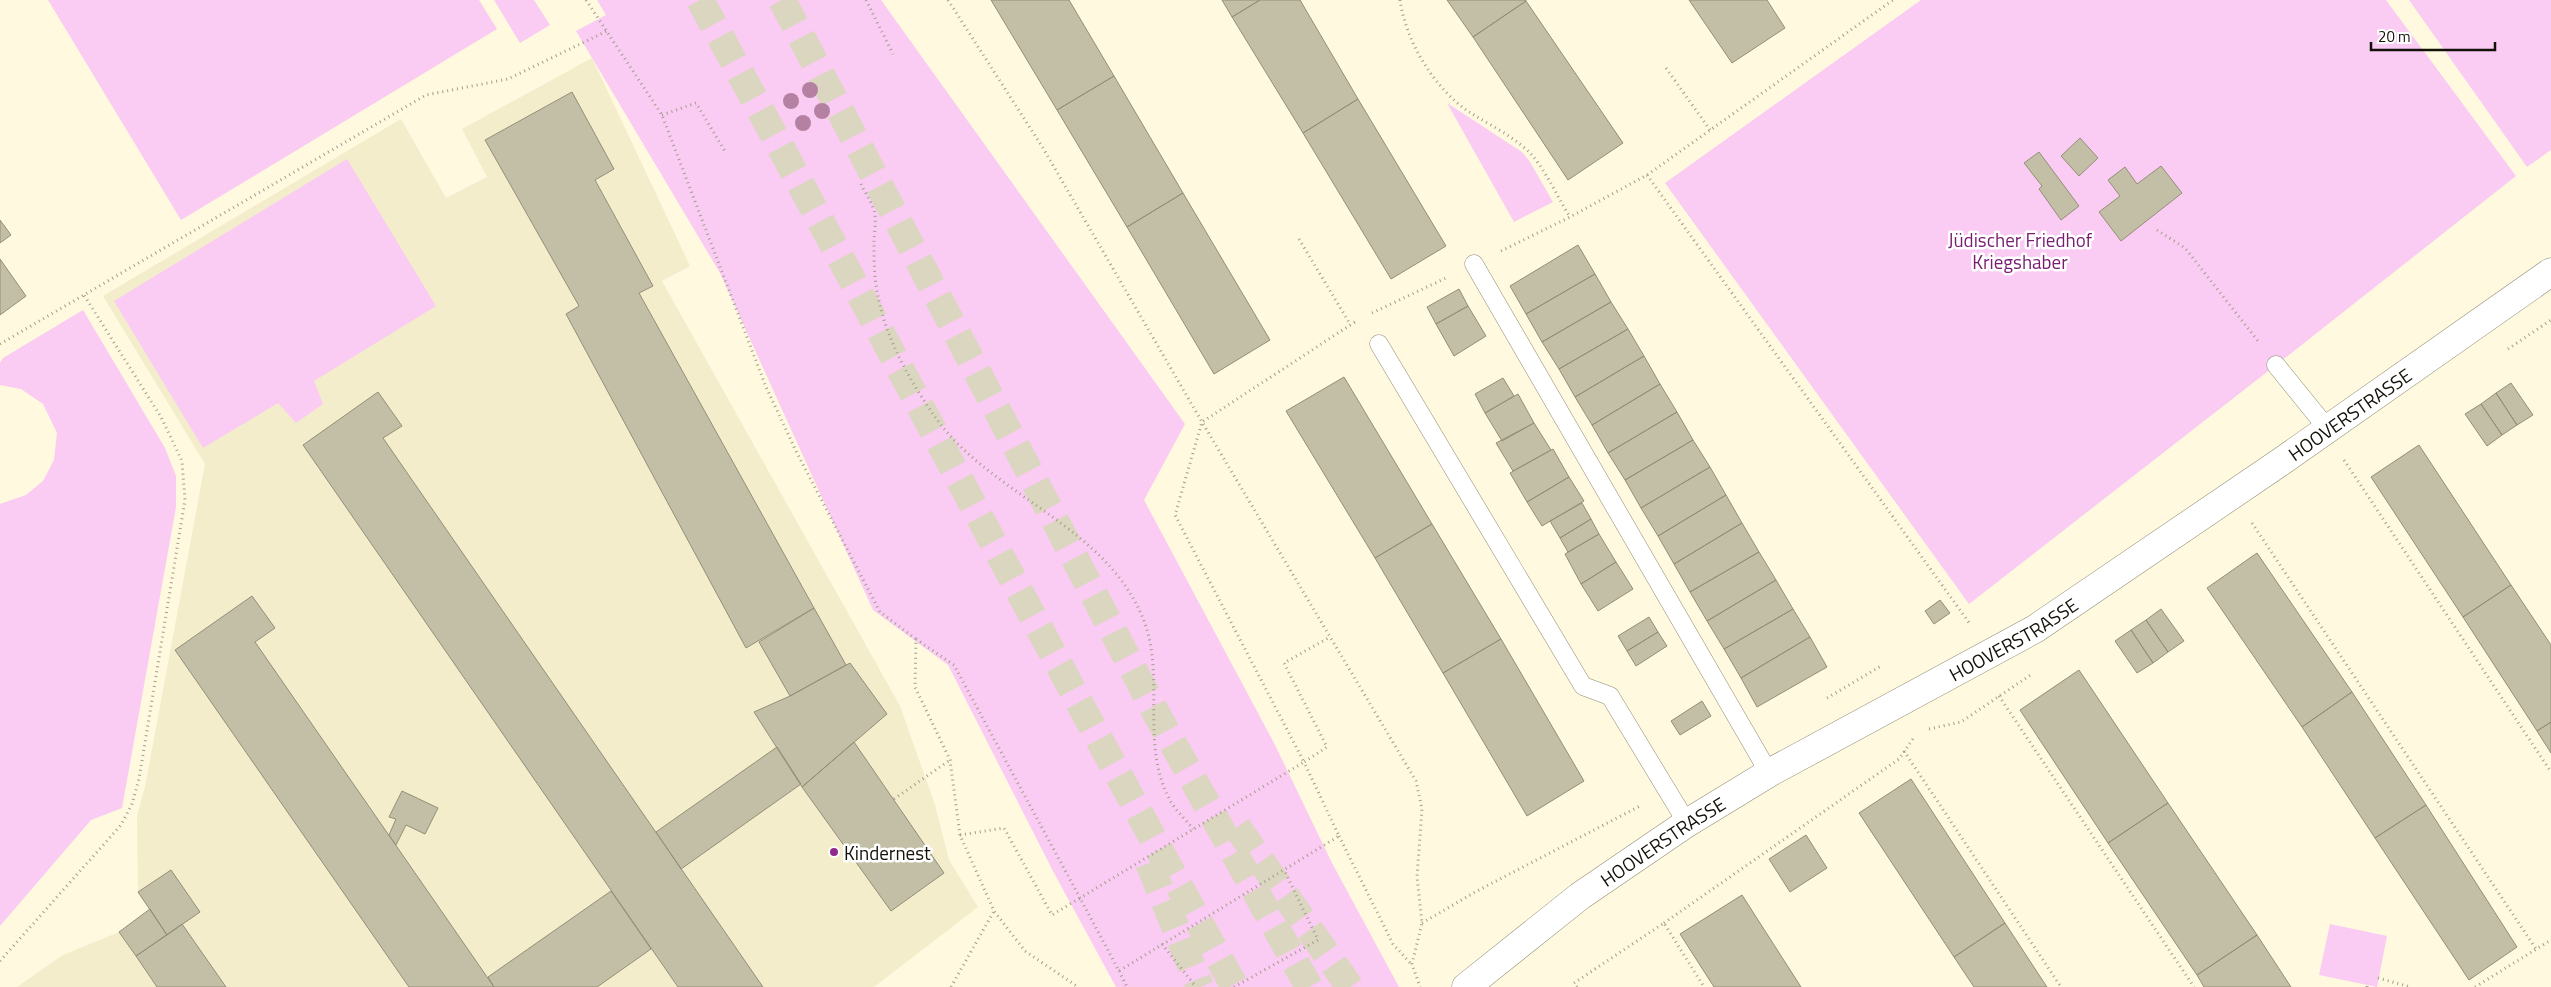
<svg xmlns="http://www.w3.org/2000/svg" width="2551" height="987" font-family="'Titillium Web',sans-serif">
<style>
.built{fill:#f3edcc}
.green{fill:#facbf3}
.building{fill:#c3bfa6;stroke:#938f77}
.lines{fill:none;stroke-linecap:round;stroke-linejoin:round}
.trunk-tunnel{stroke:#dbd6bf;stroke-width:28;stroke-dasharray:28 14;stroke-linecap:butt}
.service-casing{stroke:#918c75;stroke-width:19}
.minor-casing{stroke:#918c75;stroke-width:29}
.path{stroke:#a29e8a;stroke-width:3;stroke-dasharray:1 4;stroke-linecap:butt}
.service{stroke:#fff;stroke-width:18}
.minor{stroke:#fff;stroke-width:28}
.tree{fill:#b481a2}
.poi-dot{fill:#92288b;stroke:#fff;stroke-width:2}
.labels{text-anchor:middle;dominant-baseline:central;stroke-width:5;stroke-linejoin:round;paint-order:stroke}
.park-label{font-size:19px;fill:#771e71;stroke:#fff}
.street-label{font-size:19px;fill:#131108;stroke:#fff}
.poi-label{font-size:19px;fill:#131108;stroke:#fff;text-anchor:start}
</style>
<rect width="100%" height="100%" fill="#fef9df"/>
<path class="built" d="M592,58l98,208 -28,15 238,425 35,99 14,55 29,47 -104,80h-857l46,-32 56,-23 31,-23 -12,-17 -1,-76 8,-29 60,-323 -102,-168 298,-177 45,79 41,-21 -25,-48z"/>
<path class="green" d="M48,0h431l18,29 -316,191z
M494,0h40l16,25 -30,18z
M597,0h284l304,424 -41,76 130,243 58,120 67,124h-283l-62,-114 -106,-208 -75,-55 -153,-337 -144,-242 30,-16z
M1921,0h465l130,176 -240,189 -307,239 -304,-421z
M2409,0h142v150l-24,17z
M1447,103l75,49 8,10 23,40 -39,20z
M347,159l89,147 -122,75 9,23 -27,19 -18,-20 -75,45 -89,-147z
M83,310l82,138 11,28v31l-54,301 -31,12 -91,106v-422l26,-9 17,-14 11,-21 3,-27 -14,-29 -22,-15 -21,-4v-22l3,-5z
M2330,924l57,12 -10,51 -58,-12z"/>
<path class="building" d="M991,0h78l45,76 -57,34z
M1222,0h38l-28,17z
M1260,0h40l58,99 -55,34 -71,-116z
M1447,0h79v1l-53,36z
M1689,0h78l18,28 -53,35z
M1526,1l97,142 -55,37 -95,-143z
M1114,76l69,117 -56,34 -70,-117z
M572,92l42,77 -19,11 58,106 -14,7 175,315 -68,40 -180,-334 13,-8 -94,-166z
M1358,99l88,147 -55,33 -88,-146z
M2080,138l18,20 -19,18 -18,-20z
M2039,152l40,54 -18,14 -22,-31 3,-3 -18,-23z
M2161,166l21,27 -61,48 -22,-29 21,-16 -12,-16 17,-13 12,17z
M1183,193l87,147 -56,34 -87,-147z
M0,220l11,15 -11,8z
M1578,245l17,29 -69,40 -16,-28z
M0,259l26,37 -26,19z
M1595,274l16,28 -69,40 -16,-28z
M1459,289l9,17 -32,18 -9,-17z
M1611,302l17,27 -69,40 -17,-27z
M1468,306l18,30 -32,20 -18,-32z
M1628,329l16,27 -69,41 -16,-28z
M1644,356l16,28 -68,41 -17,-28z
M1344,377l88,147 -57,34 -89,-147z
M1503,378l11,18 -29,17 -10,-19z
M2511,383l22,32 -16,10 -21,-32z
M1660,384l17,28 -69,41 -16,-28z
M378,392l24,34 -19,12 380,549h-85l-375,-542z
M2496,393l21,32 -15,10 -21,-31z
M1518,394l16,29 -32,18 -17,-28z
M2481,404l21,31 -15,11 -22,-32z
M1677,412l16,28 -68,40 -17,-27z
M1534,423l17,27 -38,21 -17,-28z
M1693,440l17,27 -69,41 -16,-28z
M2419,445l92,140 -48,32 -92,-140z
M1553,449l16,28 -42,25 -17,-29z
M1710,467l16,28 -68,41 -17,-28z
M1569,477l15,24 -42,25 -15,-24z
M1726,495l16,28 -68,41 -16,-28z
M1582,503l9,16 -31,19 -10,-17z
M1591,519l8,15 -31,18 -8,-14z
M1742,523l17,29 -69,40 -16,-28z
M1432,524l69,115 -58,34 -68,-115z
M1599,534l17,28 -35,22 -16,-30z
M1759,552l17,28 -69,41 -17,-29z
M2257,553l95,139 -50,35 -95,-139z
M1616,562l17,27 -35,22 -17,-27z
M1776,580l17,29 -69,40 -17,-28z
M2511,585l40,60v77l-14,9 -74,-114z
M252,596l23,32 -20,14 239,345h-85l-234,-337z
M1940,600l10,13 -16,11 -9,-13z
M814,608l32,57 -56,31 -31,-54z
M1793,609l17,28 -69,41 -17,-29z
M2161,609l23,32 -16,11 -22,-32z
M1649,617l9,15 -31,19 -9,-15z
M2146,620l22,32 -15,11 -22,-33z
M2131,630l22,33 -16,10 -22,-32z
M1658,632l9,14 -31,20 -9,-15z
M1810,637l17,30 -70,40 -16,-29z
M1501,639l83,142 -57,35 -84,-143z
M850,663l37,51 -85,73 -48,-75 36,-16z
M2079,670l89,133 -60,40 -88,-133z
M2352,692l74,113 -51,33 -73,-111z
M1702,701l9,15 -31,19 -9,-14z
M2551,722v31l-14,-22z
M854,742l90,131 -53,38 -89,-124z
M777,747l24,37 -120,85 -25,-37z
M1911,779l94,144 -51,34 -95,-144z
M402,791l36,17 -13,26 -19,-9 -10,20 -7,-10 7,-16 -7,-2z
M2168,803l89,132 -60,40 -89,-132z
M2426,805l91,142 -48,33 -94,-142z
M1806,835l21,33 -37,24 -21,-33z
M171,870l29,42 -33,23 -29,-43z
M611,891l40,58 -54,38h-103l-6,-10z
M1742,895l59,92h-87l-34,-53z
M150,909l17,26 -31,21 -17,-24z
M2005,923l36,55 6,9h-73l-20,-30z
M182,924l44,63h-69l-21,-31z
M2257,935l34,52h-87l-7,-12z"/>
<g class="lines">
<path class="trunk-tunnel" d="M700,0c181,328 353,660 535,987
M782,0l374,713 153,274
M1237,827l113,160
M1149,863l51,124"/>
<g class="service-casing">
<path id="service" d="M1474,264l295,509
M1379,344l204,342 27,10 77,127
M2276,365l51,63"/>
</g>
<g class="minor-casing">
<g id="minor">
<path id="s1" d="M1466,987l114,-91 107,-73 82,-50 266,-144 247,-168 269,-189"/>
</g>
</g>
<path class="path" d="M586,0l76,115 104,272 31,66 83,159 36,27 -1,48 35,73 10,75 34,76 31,40 53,36
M866,0l27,54
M948,0l95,148 159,274 214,359 6,28 -5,68 5,46 -10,41 8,23
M1400,0c6,42 34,88 69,112 21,13 46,25 63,43 15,18 26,43 38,62
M1666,68l44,62
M662,115l34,-12 30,50
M1647,175l323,449
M861,184c4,9 13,21 14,31 1,9 -1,19 -1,27 0,17 0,37 4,54 8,43 32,85 57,121 57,80 172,108 209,204 22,58 -5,125 27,181 6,10 15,18 22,27
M2157,230l28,18 73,93
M1299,239l51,85
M1501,251l69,-34 77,-42 246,-175
M1372,313l76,-36
M0,344l426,-249 82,-16 99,-48
M2508,349l43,-29
M2344,460l207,312
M2252,523l284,426
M916,639l38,26 126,233 224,-136 -129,-247 27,-93 156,-102
M1999,696l195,291
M1827,698l54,-32
M1929,729l32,-7 71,-48
M1904,751l157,236
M894,799l56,-39
M960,835l44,-7 48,87 28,-17 39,73 220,-135 -35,-74 23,-15 -43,-84 46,-26
M1339,836l54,108 18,20
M1422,923l55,-32 163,-85
M1664,923l235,-164 16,-23
M1162,944l34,43
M0,961l121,-136 11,-21 7,-25 46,-279 -3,-39 -21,-44 -77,-122
M1119,971l8,16
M2378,978l33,9
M951,987l43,-76
M1234,987l84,-47 -34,-70
M1577,987l-3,-4 90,-60 40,64
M2367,987v-2
M2475,987l76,-47"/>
<use href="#service" class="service"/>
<use href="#minor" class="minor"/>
</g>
<g class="tree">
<circle cx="810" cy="90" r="8"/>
<circle cx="791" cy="101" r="8"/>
<circle cx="822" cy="111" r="8"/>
<circle cx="803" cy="123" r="8"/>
</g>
<circle class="poi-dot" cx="834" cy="852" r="5"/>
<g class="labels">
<g class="park-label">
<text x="2020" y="239">Jüdischer Friedhof<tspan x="2020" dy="22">Kriegshaber</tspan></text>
</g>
<g class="street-label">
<text stroke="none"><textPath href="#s1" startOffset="1055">HOOVERSTRASSE</textPath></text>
<text stroke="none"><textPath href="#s1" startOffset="650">HOOVERSTRASSE</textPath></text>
<text stroke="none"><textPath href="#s1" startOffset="245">HOOVERSTRASSE</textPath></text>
</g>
<g class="poi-label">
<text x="844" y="852">Kindernest</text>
</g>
</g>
<path d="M2371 42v8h124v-8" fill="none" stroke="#131108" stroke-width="2.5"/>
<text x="2378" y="42" font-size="15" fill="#131108" stroke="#ffffff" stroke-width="4" paint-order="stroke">20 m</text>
</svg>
